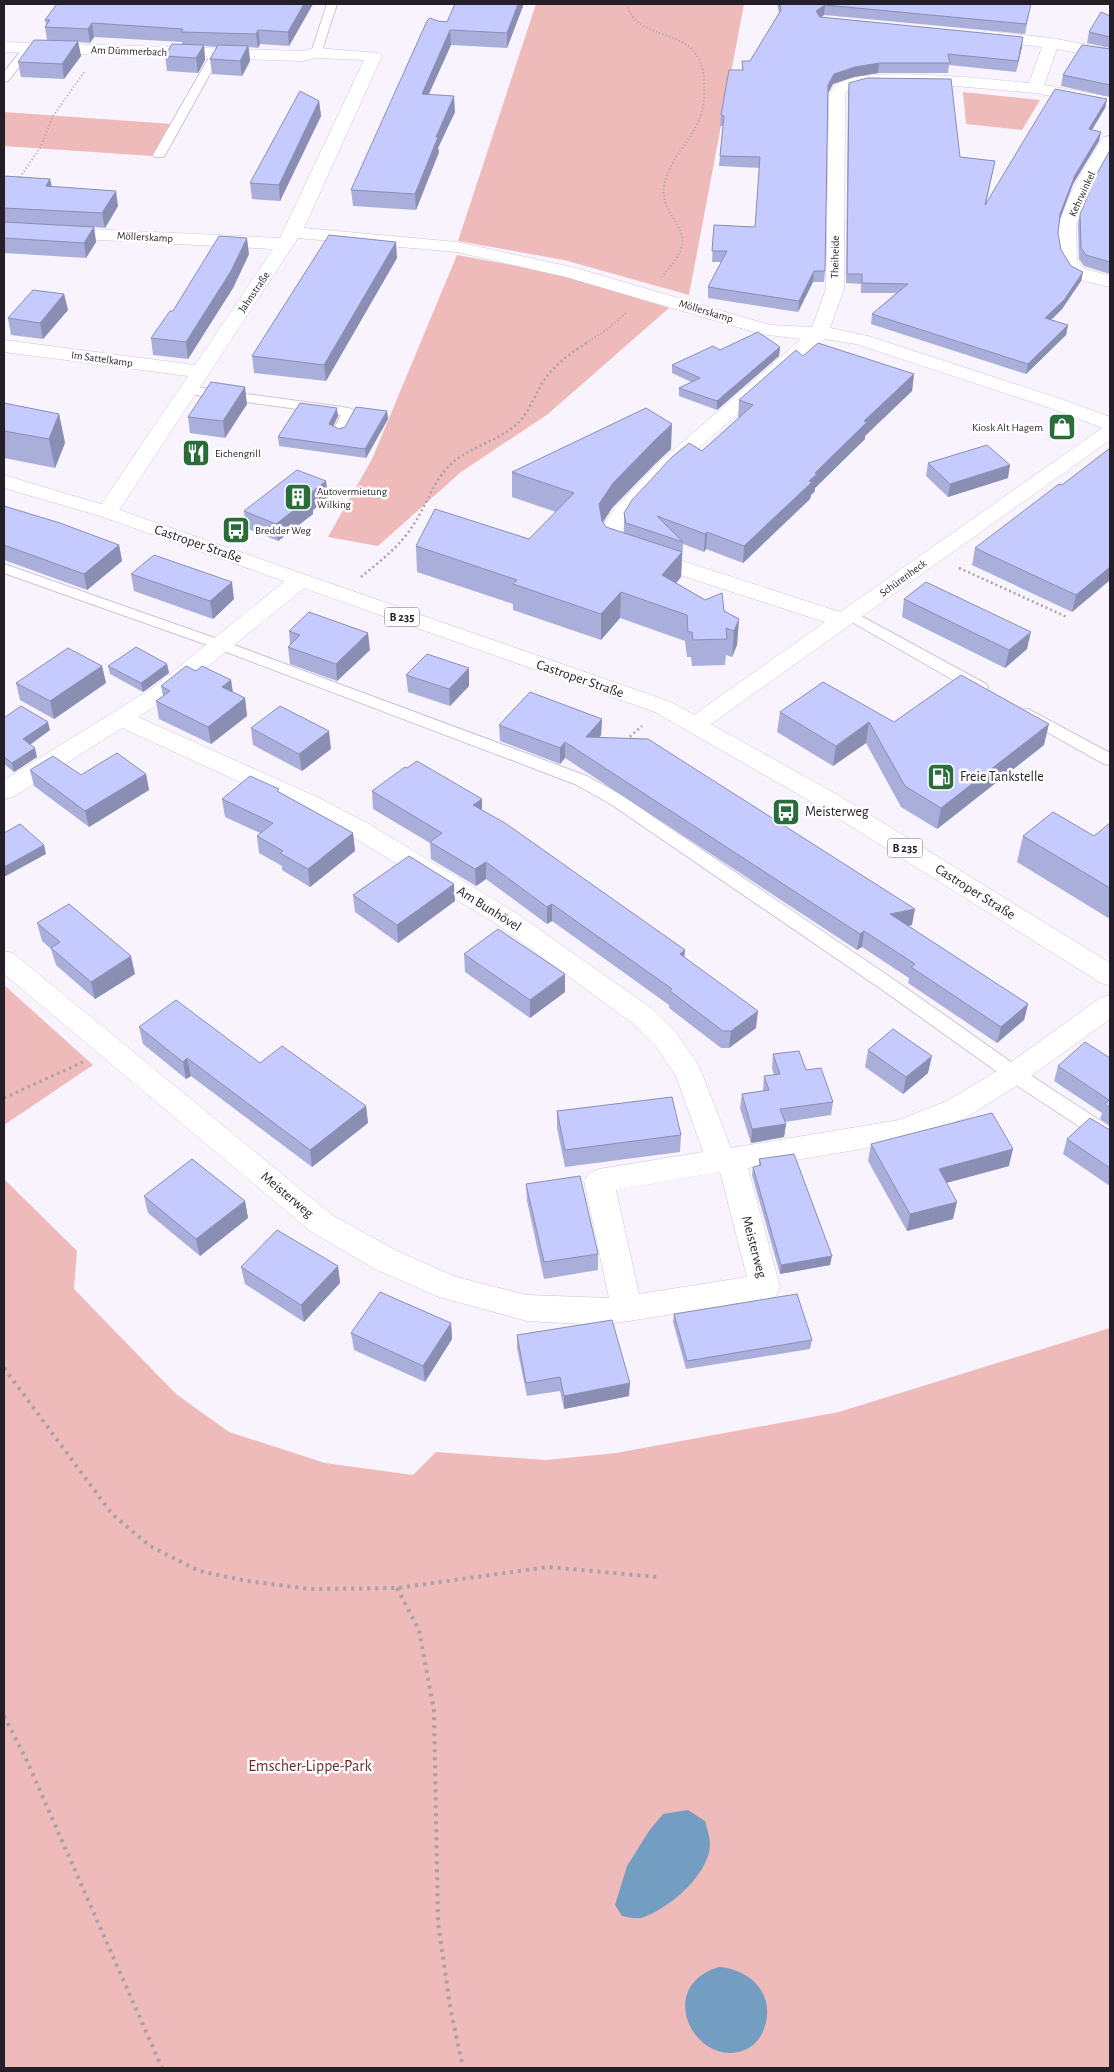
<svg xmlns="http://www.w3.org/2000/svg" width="1114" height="2072" font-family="'Alegreya Sans',sans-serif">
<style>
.green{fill:#eebaba}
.water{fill:#749dc2}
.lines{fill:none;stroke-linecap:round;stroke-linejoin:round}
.service-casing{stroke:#d0c2d9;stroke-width:2}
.minor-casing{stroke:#d0c2d9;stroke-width:1}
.primary-casing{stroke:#d0c2d9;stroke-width:1}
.path-far3{stroke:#a8a2ac;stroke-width:2;stroke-dasharray:1 2.5;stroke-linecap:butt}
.path-far2{stroke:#a8a2ac;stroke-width:2.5;stroke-dasharray:2 3;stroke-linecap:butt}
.path-far1{stroke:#a8a2ac;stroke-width:3;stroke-dasharray:2.5 4;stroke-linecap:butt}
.path{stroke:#a8a2ac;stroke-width:4;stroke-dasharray:3 5;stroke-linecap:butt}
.service{fill:#fff;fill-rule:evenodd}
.minor{fill:#fff;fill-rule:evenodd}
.primary{fill:#fff;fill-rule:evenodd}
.wall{fill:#a9afda}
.shaded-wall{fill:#8a8eb2}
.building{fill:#c5cbfe;stroke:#8a8eb2}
.labels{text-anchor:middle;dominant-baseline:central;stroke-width:5;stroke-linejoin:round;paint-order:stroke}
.far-street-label{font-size:11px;fill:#231e27;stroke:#fff}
.far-poi-label{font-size:11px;fill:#231e27;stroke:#fff;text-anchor:start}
.shield{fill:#fff;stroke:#656268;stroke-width:1}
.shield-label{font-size:12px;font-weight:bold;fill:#231e27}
.street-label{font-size:14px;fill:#231e27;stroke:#fff}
.poi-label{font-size:14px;fill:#231e27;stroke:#fff;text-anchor:start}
.near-park-label{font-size:16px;fill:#71292f;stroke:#fff}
</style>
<rect width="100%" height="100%" fill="#f9f3fd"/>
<path class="green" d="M536,4h208l-55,291 -125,-35 -106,-19z
M963,92l77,8 -18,30 -56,-6z
M4,112l168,12 -20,32 -148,-10z
M457,255l99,18 113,35 -121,106 -87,58 -83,74 -50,-9 44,-78z
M4,985l89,80 -89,60z
M4,1179l73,72 -3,38 102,105 53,38 96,31 88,12 23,-23 110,8 70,-7 223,-41 271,-84v740h-1106z"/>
<path class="water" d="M688,1810l17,11c2,7 5,16 5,23 0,30 -42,66 -69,74 -6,1 -14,-1 -19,-2l-7,-11 12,-39 22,-35 14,-17z
M719,1967c29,2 54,24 47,55 -3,12 -8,21 -19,27 -50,23 -95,-62 -28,-82z"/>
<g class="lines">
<g class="service-casing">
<path id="service" d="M327,4h10l-16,49 -5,3 -5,-3z
M29,45l5,3 -26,33 -4,1v-10l21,-26z
M216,51l5,3 -56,101 -2,2h-8l-2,-2 58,-101z
M188,386l161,22 7,4 -12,23 -5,1 -7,-4 9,-17 -158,-22 -2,-3z
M4,564l222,78 361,134 34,19 275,186 125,88 89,58v18l-7,-3 -96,-63 -123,-88 -275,-188 -34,-19 -359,-136 -212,-75z
M850,610l136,74 2,4 -2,4h-12l-129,-74 -3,-3 3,-3z
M1028,709l82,44v12l-6,-1 -82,-46 -2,-4 2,-4z"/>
</g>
<g class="minor-casing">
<path id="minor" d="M987,31l64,7 59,11v10l-53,-10 -13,36 66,12v10l-75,-14 -79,-7 -90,-1 -19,6 -2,4 -1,194 -14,39 38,8 199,65 43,16v23l-406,289 -8,3 -8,-3 -4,-5 4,-5 137,-97 -219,-71 -3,-5 -3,-16 14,-21 42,-44 145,-126 -40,-5 -195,-57 -109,-25 -159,-14 -180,274 -4,4 -7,2 -7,-2 -4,-4 92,-136 -184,-24v-12l191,25 78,-116 -269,-14v-10l276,13 84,-178 -48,-2 -13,3 -299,-9v-10l299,9 13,-3 63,5 3,3 -78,172 153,14 119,26 194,57 42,2 14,-38 3,-194c2,-3 3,-7 6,-10 23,-21 159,-5 194,-2l13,-36 -60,-8 -3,-3 3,-3zM824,339l32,5 197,65 49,19 -262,184 -216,-70 -2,-12 8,-14 40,-43z
M1110,136v18l-16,28 -18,43 1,35 6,8 27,8v11c-9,-2 -34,-7 -40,-13 -35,-33 13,-106 34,-137z
M299,574l8,2 3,5 -3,5 -137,111 -32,20 179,80 52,27 147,89 135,95 24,23 24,35 32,82 168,-28 48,-19 57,-34 96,-69 10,-3v24l-86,62 -57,36 -65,25 -154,26 32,119 -4,9 -11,4 -163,25 -75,-4 -88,-24 -64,-28 -65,-38 -306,-257v-23l9,2 319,262 65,36 59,26 71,18 82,3 -25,-117 5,-8 10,-4 104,-17 -27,-76 -21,-31 -24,-23 -133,-97 -147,-89 -52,-27 -177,-81 -109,69 -9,2v-19l150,-93 137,-111zM720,1172l27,105 -108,17 -23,-104z"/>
</g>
<g class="primary-casing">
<path id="primary" d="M4,475l110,33 557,194 167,93 272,168v23l-9,-3 -281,-176 -165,-95 -555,-196 -96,-28z"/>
</g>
<path class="path-far3" d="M627,4c7,35 58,25 72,55 4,8 5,17 5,26 4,46 -28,59 -39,96 -9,30 24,43 16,68 -4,10 -12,19 -19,28
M18,180l22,-32 13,-32 32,-45
M586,343l22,-14 18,-16"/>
<path class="path-far2" d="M959,568l108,49
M361,577c18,-15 38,-30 51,-50 13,-19 20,-42 35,-59 20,-22 53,-26 73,-47 11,-13 16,-29 25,-42 11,-16 28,-27 43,-37
M626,740l16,-14"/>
<path class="path-far1" d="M4,1098l79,-36"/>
<path class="path" d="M4,1368l108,146 38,32 49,25 48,10 63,8 87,-1 151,-21 110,10
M397,1588l22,42 15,81 4,212 13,89 12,56
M4,1716l22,43 136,309"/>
<use href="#service" class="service"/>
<use href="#minor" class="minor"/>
<use href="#primary" class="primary"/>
</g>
<path class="wall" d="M313,4l-24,42 -29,-2 -2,4 -9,-1 1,14 -8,15 -30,-2 -2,-15 7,-12 -13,-1 1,14 -7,13 -31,-2 -2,-15 17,-12v-2l-88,-5 -4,6 -12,-1 3,14 -17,23 -43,-2 -3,-15 29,-22 -2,-13 1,-2 -1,-5z
M777,4h254l-6,30 -201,-19 -3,2 201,30 -6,25 -67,-7 -1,8h-70l-24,4 -21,7 -5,9 -3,178 -1,11h-11l-15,30 -90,-14v-11l13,-25h-9l2,-37 41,2 5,-59 -41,-2 4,-40h-3l1,-11 21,-45v-9h8l29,-48z
M523,6l-16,42 -56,-3 -22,49 26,18 -17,36 1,4 -23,58 -63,-4 -2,-16 87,-169 9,1z
M1110,16v32l-23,-5 2,-11z
M1110,49v48l-49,-11 2,-11z
M849,83l111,74 35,4 -9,43 121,-105 -2,9 -13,22 7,11 -26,43 -14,37 -1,12 3,17 10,16 12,6 -2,9 -19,28 -11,11 17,5 -2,10 -40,39 -155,-50 1,-10 24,-21h-35v-9l-15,-1 2,-190z
M319,101l2,15 -41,85 -28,-2 -2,-16z
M1110,150v124l-26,-8 -5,-7 -1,-34 2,-11z
M4,176l46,3 2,8 66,19 -13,22 -11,-1 2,15 -10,16 -82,-5z
M249,254l-16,34 -45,71 -35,-4 -2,-17 22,-27z
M397,258l-71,123 -72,-8 -2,-17z
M64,294l4,16 -25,29 -32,-4 -3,-17z
M780,347l-1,9 -62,54 -38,-14v-8l12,-6 -19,-9v-8l48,-15z
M803,356l111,18 -2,17 -47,45v3l-50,49v3l-4,4 -1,4 -67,64 -37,-14 -2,3 -21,-8 -2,33 -5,6 63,36 -2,26 -5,12 -6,-2 -1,10 -33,1 -1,-9h-4l-2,-16 -65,-23 -19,22 -88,-30v-6l-96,-32 -1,-26 113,-7 27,-27 -44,-15v-25l159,-23 -16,15 -43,44 -9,15 3,4 18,6v-20l78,-62 38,-34h-2l1,-17z
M4,403l55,11 6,29 -10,25 -51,-10z
M247,404l-22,34 -35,-5 -2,-16z
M387,411l1,8 -22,39 -87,-12 -1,-9 60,-21 -5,10 6,3z
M1110,448v132l-38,32 -100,-47 3,-17 87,-63z
M928,463l80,15 -60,19 -22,-21z
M326,481l2,17 -15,12v4l-35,27 -32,-13 -2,-17z
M4,506l115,39 3,16 -35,29 -83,-30z
M131,574l103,25 -21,20 -79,-28z
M904,599l123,50 -22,19 -103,-51z
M289,631l81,19 -33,31 -47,-17 -2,-17 2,-3z
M167,664l2,9 -26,19 -33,-18 -2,-8z
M102,666l4,17 -52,36 -34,-19 -4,-17z
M469,668v18l-19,20 -42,-14 -2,-17z
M196,671l35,9 2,12 12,6 2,18 -36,28 -52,-25 -3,-18 7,-5 -2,-10z
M780,712l114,10 150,23 -107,84 -36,-22 -35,-64 -33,23 -56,-34z
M4,718l46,12 -20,15 7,12 -23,15 -10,-8z
M602,719l-1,16 -2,2 313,188 -4,1 120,78 -4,16 -27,23 -89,-60 1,-5 -47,-31 -5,3 -292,-192 -5,6 -60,-23 -1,-16z
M251,728l80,21 -29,22 -49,-26z
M407,768l75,31v11l203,140 -1,7 72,71 -27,20h-8l-52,-40v-3l-117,-84 -5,3 -61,-45 -10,7 -45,-27 -1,-16 -57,-34 -1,-18z
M30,770l51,5 65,-1 3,16 -60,37 -55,-41z
M279,792l74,41 2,18 -45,36 -28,-17v-4l-23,-13 -2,-17 3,-3 -35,-16 -3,-18z
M1110,823v96l-93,-57 6,-26h71z
M353,895l102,6 -57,42 -43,-31z
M37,923l98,51 -40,25 -39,-34 -5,-16 -9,-8z
M464,954l101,38 -35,26 -65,-46z
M139,1027l121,36 106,43 2,17 -56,44 -121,-91 -5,3 -43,-35z
M868,1050l60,23 -25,21 -38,-27z
M773,1054l33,16 27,32 -2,13 -46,7 1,2 -2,13 -33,6 -11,-35 2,-14 21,-3 1,-15 10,-1 -2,-7z
M1110,1058v68l-10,-7 2,-6 -48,-32 4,-15z
M557,1111l124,24 -1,17 -115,15 -8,-39z
M1110,1130v56l-47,-32 4,-15z
M871,1144l138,22 -63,17 7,36 -46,12 -39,-70z
M759,1159l71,106 -50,9 -28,-99 1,-8 6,-1z
M526,1184l72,70v16l-54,9 -17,-78z
M144,1196l101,5 3,17 -48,38 -52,-43z
M338,1266l2,17 -36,39 -59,-38 -4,-17z
M674,1314l138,26 -2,9 -124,20 -13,-47z
M451,1323l1,16 -27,43 -71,-32 -3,-17z
M517,1335l112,61 -65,13 -4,-18 -33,5 -10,-48z"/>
<path class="shaded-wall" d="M304,4h9l-24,42 -1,-14z
M518,4h5v2l-16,42v-15z
M825,5l-1,10 -9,6 1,-10z
M92,23l2,14 -4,6 -2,-14z
M258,30l2,14 -2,4 -2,-14z
M450,30l1,15 -29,64v-15z
M1023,37l-1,10 -6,25 2,-11z
M78,41l3,15 -17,23 -2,-15z
M204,45l1,15 -7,13 -2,-15z
M248,46l2,15 -8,15 -2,-15z
M879,63l-1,10 -24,4 -21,7 -6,11 1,-10 6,-11 21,-7z
M454,96l1,16 -17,36 1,4 -23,58 -1,-16 21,-57z
M1107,99l-2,9 -18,30 2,-9z
M319,101l2,15 -41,85 -1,-16z
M1101,132l-2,9 -26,43 -15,40 2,-10 15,-39z
M50,179l3,15 -7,-8z
M116,191l2,15 -13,22 -3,-15z
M94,227l2,15 -10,16 -2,-15z
M247,238l2,16 -16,34 -45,71 -2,-17z
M396,242l1,16 -71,123 -2,-16z
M814,271l-1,11 -15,30 1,-11z
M1083,272l-2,9 -19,28 -19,19 2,-10z
M64,294l4,16 -25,29 -3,-16z
M1068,325l-2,10 -40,39 2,-10z
M780,347l-1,9 -62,54v-9z
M914,374l-2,17 -47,45v3l-50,49v3l-4,4 -1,4 -67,64 1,-17 65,-65 6,-8 49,-52z
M245,387l2,17 -22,34 -2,-17z
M337,408l1,8 -8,17 -1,-9z
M387,411l1,8 -22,39 -1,-9z
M59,414l6,29 -10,25 -6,-29z
M672,424l-1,25 -16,15 -43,44 -14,21 1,-25 14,-21 43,-44z
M1010,465l-2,13 -60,19 2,-13z
M326,481l2,17 -15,12v4l-35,27 -2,-17z
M707,532l-1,17 -2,3 1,-18z
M119,545l3,16 -35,29 -3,-16z
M682,552l-1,25 -20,24 1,-26z
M1110,567v13l-38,32 4,-17z
M232,582l2,17 -21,20 -3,-18z
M621,592l-1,26 -19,22v-26z
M739,619l-2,26 -5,12 2,-26z
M1031,632l-4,17 -22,19 4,-18z
M368,633l2,17 -33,31 -1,-17z
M167,664l2,9 -26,19 -2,-9z
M102,666l4,17 -52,36 -4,-18z
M469,668v18l-19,20 -1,-17z
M231,680l2,17 -11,-10z
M245,698l2,18 -36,28 -3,-17z
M602,719l-1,16 -15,18v-16z
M48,722l2,8 -25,18 -2,-9z
M869,722l-3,21 -33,23 3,-20z
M1049,724l-5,21 -107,84 4,-21z
M329,731l2,18 -29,22 -3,-17z
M565,742v16l-5,6v-16z
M35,748l2,9 -23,15 -2,-9z
M146,774l3,16 -60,37 -4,-16z
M482,799v17l-9,-11z
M353,833l2,18 -45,36 -2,-18z
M44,845l2,9 -42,23v-10z
M486,862v17l-10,7 -1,-17z
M454,884l1,17 -57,42 -1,-18z
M552,904v17l-5,3v-17z
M915,909l-3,16 -25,5 3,-16z
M864,931l-2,16 -5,3 3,-16z
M685,950l-2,17 -3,-13z
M131,956l4,18 -40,25 -4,-17z
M565,974v18l-35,26v-18z
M1028,1004l-4,16 -27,23 4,-16z
M758,1011l-2,17 -27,20 2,-17z
M932,1056l-4,17 -25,21 3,-17z
M187,1058l4,18 -5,3 -3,-17z
M366,1106l2,17 -56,44 -2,-17z
M786,1124l-2,13 -33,6 1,-14z
M1013,1149l-4,17 -74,20 4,-17z
M245,1201l3,17 -48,38 -4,-17z
M957,1202l-4,17 -46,12 3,-17z
M832,1256l-2,9 -50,9 1,-9z
M338,1266l2,17 -36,39 -3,-17z
M451,1323l1,16 -27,43 -2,-16z
M630,1383l-1,13 -65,13v-13z"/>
<path class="building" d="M57,4h247l-16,28 -30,-2 -2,4 -75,-2 2,-3 -91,-6 -4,6 -43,-2 5,-7h-5z
M455,4h63l-11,29 -57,-3 -28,64 32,2 -18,41h2l-23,57 -64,-4 76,-169 3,-3 8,3 9,1z
M780,4h251l-5,20 -201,-19 -9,6 4,6 203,20 -5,24 -70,-7 2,9h-71l-24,4 -21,7 -6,11 -3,186h-11l-15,30 -91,-14 19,-36h-15l2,-26 41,2 5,-70 -40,-1 4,-40 -3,-1 8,-45h14l-1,-9h8l31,-51z
M1101,12l9,4v21l-21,-5z
M34,40l44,1 -16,23 -44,-2z
M172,44l32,1 -8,13 -31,-2z
M218,45l30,1 -8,15 -30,-2z
M1082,45l28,4v36l-47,-10z
M867,78l84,1 9,78 35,4 -10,44 70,-116 52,10 -18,30 12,3 -26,43 -15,39 -2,19 3,17 10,16 12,6 -19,28 -19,18 23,7 -40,39 -156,-50 36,-30 -46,-1v-9h-15l2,-191z
M300,91l19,10 -40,84 -29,-2z
M1110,150v112l-24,-7 -5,-7 -1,-34 18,-42z
M4,176l46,3 -4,7 70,5 -14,22 -98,-5z
M4,222l90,5 -10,16 -80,-5z
M329,235l67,7 -72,123 -72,-9z
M219,236l28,2 -16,33 -45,71 -35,-4 19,-27h3z
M33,290l31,4 -24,29 -32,-5z
M758,332l22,15 -63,54 -38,-13 21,-10 -28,-13 41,-19 7,4z
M818,343l96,31 -50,47 3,1 -52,51 2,1 -8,7 3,1 -68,64 -37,-14 -2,2 -48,-18 26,26 -57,-19 -2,-10 8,-13 40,-43 17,-14 13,8 51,-46 -14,-5 57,-50 7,6z
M211,382l34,5 -22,34 -35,-4z
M4,403l55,11 -10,25 -45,-8z
M300,403l37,5 -8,16 10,5 6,-2 11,-20 31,4 -22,38 -87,-12z
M646,408l26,16 -16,15 -43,44 -14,21 3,17 4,6 76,25 -20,23 43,25 17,-7 2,18 15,8 -5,12 -8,-3 1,11 -34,1 -1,-8h-4l-1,-17 -66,-23 -20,22 -88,-30 4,-4 -101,-34 19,-37 94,30 45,-46 -62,-21z
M987,445l23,20 -60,19 -22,-21z
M1110,448v119l-34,28 -101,-47 84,-64 3,1z
M297,470l29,11 -18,14 3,2 -35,27 -32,-13z
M4,506l56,17 59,22 -35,29 -80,-29z
M154,555l78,27 -22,19 -79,-27z
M926,582l105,50 -22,18 -105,-51z
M309,612l59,21 -32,31 -48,-17 12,-12 -11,-4z
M136,647l31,17 -26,19 -33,-17z
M68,648l34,18 -52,35 -34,-18z
M427,654l42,14 -20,21 -43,-14z
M186,666l10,5 6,-5 29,14 -9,7 23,11 -37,29 -52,-26 14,-10 -9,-5z
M961,675l88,49 -108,84 -36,-22 -36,-64 -33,24 -56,-34 43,-30 71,40z
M530,692l72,27 -16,18 62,2 267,170 -25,5 138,90 -27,23 -90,-60 4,-3 -51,-33 -4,3 -295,-192 -5,6 -61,-23z
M21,706l27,16 -25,17 12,9 -23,15 -8,-6v-39z
M280,706l49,25 -30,23 -48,-26z
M117,753l29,21 -61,37 -55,-41 23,-14 28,19z
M417,761l65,38 -9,6 32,18 180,127 -5,4 78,57 -27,20h-8l-53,-40 2,-2 -120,-85 -5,3 -61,-45 -11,7 -45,-27 12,-9 -70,-42 33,-24 2,1z
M250,776l29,13 -2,2 76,42 -45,36 -28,-16 3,-2 -26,-15 16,-13 -51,-24z
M1053,812l41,24 16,-13v65l-87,-52z
M20,824l24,21 -40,22v-34z
M409,856l45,28 -57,41 -44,-30z
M69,904l62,52 -40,26 -40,-34 9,-6 -23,-19z
M498,929l67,45 -35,26 -66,-46z
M176,1000l84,63 22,-17 84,60 -56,44 -123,-92 -4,4 -44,-35z
M893,1029l39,27 -26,21 -38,-27z
M1085,1042l25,16v50l-5,-4 4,-4 -51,-34z
M799,1051l7,19 15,-2 12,34 -53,7 6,15 -34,5 -10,-35 27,-4 -5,-14 16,-2 -7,-20z
M672,1097l9,38 -116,15 -8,-39z
M992,1113l21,36 -74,20 18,33 -47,12 -39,-70z
M1090,1118l20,12v38l-43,-29z
M794,1154l38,102 -51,9 -28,-98 8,-2 -2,-6z
M192,1159l53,42 -49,38 -52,-43z
M580,1176l18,78 -54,8 -18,-78z
M277,1230l61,36 -37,39 -60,-38z
M380,1292l71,31 -28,43 -72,-33z
M797,1294l15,46 -125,21 -13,-47z
M612,1320l18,63 -66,13 -4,-19 -34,6 -9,-48z"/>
<defs>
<g id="shop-square" transform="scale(1.4375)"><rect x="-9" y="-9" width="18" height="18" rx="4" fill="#296e3a" stroke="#fff"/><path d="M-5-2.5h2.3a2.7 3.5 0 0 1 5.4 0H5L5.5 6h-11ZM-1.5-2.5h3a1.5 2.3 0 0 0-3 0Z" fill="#fff"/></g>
<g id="restaurant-square" transform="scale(1.4375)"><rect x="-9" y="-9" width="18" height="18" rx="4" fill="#296e3a" stroke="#fff"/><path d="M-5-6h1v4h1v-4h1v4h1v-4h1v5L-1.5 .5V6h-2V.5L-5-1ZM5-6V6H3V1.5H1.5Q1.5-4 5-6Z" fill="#fff"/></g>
<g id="building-square" transform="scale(1.4375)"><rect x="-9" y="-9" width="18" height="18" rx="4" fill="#296e3a" stroke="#fff"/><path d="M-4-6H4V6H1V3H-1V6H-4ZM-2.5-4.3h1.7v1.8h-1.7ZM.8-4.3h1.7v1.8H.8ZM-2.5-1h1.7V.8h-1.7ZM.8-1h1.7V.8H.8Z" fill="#fff"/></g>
<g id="bus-square" transform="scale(1.4375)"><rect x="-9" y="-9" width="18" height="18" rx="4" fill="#296e3a" stroke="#fff"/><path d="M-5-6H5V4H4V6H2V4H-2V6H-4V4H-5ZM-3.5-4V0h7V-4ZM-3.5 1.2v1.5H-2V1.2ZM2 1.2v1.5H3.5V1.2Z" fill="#fff"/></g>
<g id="fuel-square" transform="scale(1.4375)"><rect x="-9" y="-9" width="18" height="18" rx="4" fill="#296e3a" stroke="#fff"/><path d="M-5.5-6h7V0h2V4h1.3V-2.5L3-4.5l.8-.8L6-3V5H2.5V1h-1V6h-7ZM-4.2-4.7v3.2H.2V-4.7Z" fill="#fff"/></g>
</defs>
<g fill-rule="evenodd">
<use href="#shop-square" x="1062" y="427"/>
<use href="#restaurant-square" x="196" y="453"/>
<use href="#building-square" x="298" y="497"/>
<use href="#bus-square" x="236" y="530"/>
<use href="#fuel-square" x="941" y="777"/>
<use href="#bus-square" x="786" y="812"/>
</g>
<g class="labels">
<g class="far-street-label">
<text transform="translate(129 51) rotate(2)">Am Dümmerbach</text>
<text transform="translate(1082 194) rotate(-65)">Kehrwinkel</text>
<text transform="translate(145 237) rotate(3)">Möllerskamp</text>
<text transform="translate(835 257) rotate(-89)">Theiheide</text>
<text transform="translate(254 292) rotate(-56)">Jahnstraße</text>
<text transform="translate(706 311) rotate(17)">Möllerskamp</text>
<text transform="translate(102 359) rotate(8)">Im Sattelkamp</text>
<text transform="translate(903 578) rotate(-36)">Schürenheck</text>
</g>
<g class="far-poi-label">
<text x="1043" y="427" text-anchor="end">Kiosk Alt Hagem</text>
<text x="215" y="453">Eichengrill</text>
<text x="317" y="491">Autovermietung<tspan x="317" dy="13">Wilking</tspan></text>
<text x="255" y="530">Bredder Weg</text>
</g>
<g class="shield">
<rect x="384.5" y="607.5" width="35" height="19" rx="4"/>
<rect x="887.5" y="838.5" width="35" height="19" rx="4"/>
</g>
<g class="shield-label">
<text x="402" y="617">B 235</text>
<text x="905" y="848">B 235</text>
</g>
<g class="street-label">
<text transform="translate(198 544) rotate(19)">Castroper Straße</text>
<text transform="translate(580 679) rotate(19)">Castroper Straße</text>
<text transform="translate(975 892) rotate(32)">Castroper Straße</text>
<text transform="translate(489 909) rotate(32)">Am Bunhövel</text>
<text transform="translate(287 1195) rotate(40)">Meisterweg</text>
<text transform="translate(754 1247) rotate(75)">Meisterweg</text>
</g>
<g class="poi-label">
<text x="960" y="777">Freie Tankstelle</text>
<text x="805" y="812">Meisterweg</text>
</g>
<g class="near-park-label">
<text x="310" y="1766">Emscher-Lippe-Park</text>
</g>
</g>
<rect width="1114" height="2072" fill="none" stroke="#231e27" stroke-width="10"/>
</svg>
